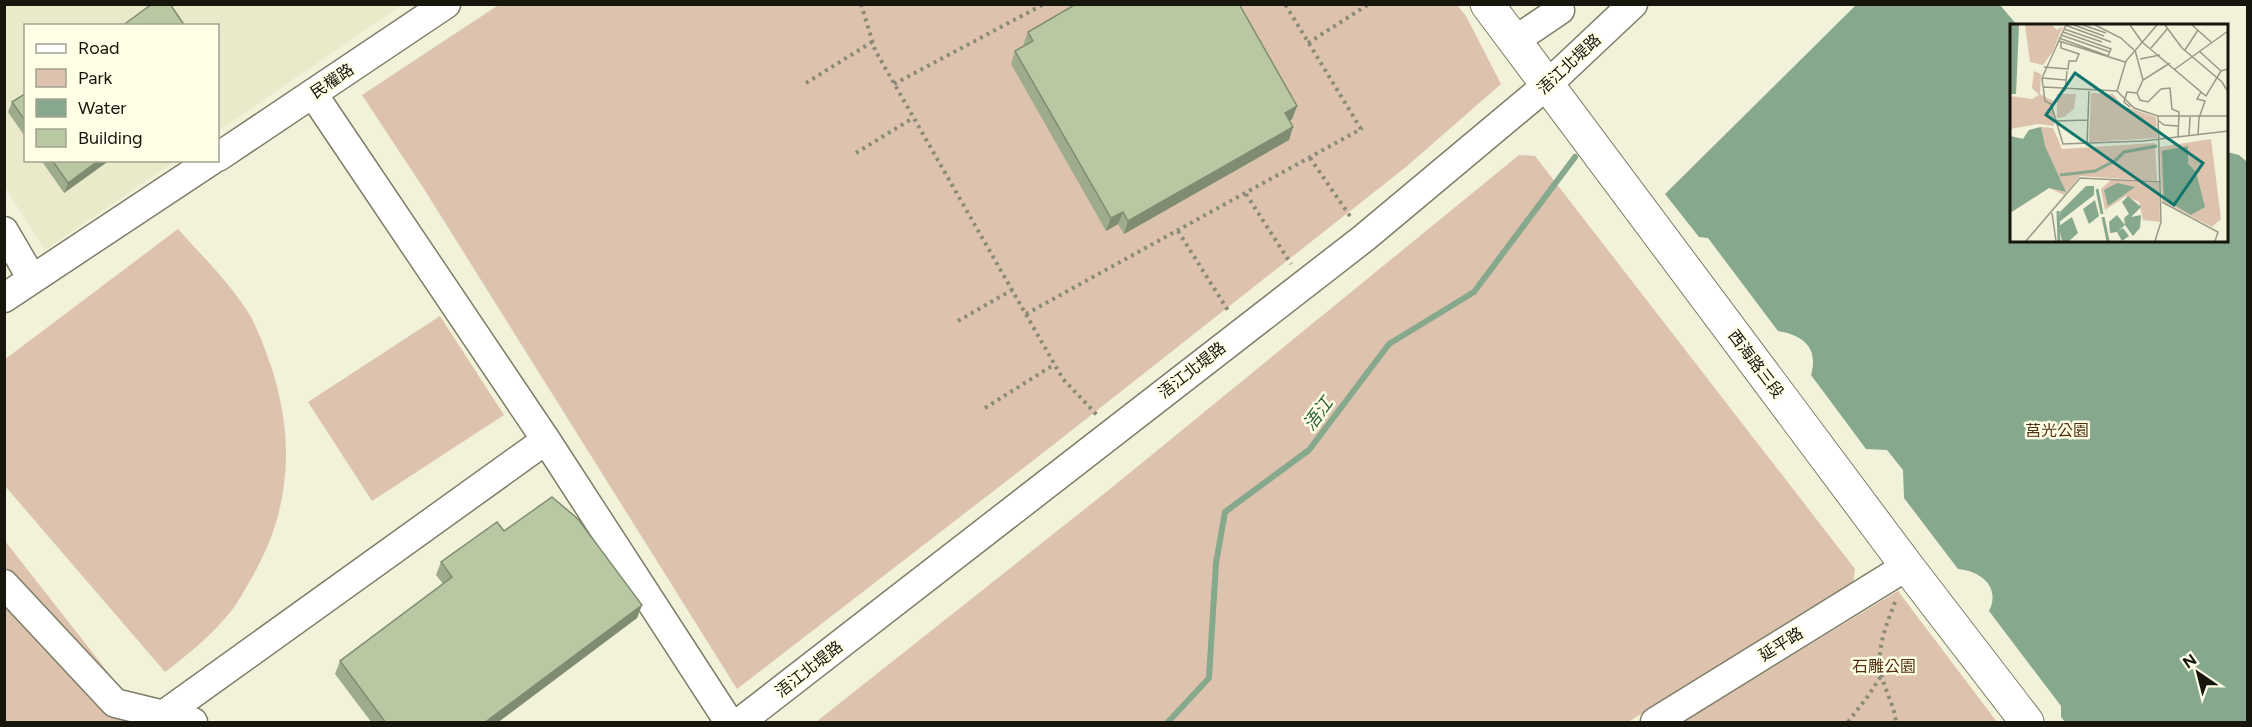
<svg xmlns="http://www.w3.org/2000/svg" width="2252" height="727" font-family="Figtree,'Noto Sans TC',sans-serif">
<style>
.built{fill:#eae9ca}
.green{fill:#ddc3ae}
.water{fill:#86a88c}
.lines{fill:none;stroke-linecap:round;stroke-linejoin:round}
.stream{stroke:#86a88c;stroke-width:6}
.minor-casing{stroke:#7e7d68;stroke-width:31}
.major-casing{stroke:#7e7d68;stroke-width:35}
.path{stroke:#8a8a79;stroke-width:4;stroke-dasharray:3 4.5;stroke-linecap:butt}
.minor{stroke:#fff;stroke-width:28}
.major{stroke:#fff;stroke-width:33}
.wall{fill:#9dac8c}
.shaded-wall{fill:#808c72}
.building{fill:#b7c8a3;stroke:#808c72;stroke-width:1.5}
.labels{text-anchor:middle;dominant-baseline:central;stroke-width:5;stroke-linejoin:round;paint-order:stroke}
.street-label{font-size:16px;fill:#16160d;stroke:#ffffe7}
.park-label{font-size:16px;fill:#533110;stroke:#ffffe7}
.water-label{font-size:18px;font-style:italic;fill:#30643d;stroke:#ffffe7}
.inset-river{fill:none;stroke:#86a88c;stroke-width:3}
.inset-road{fill:none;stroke:#9a9988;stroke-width:1.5}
.view{fill:#0f766e;fill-opacity:0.15;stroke:#0f766e;stroke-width:3}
.inset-edge{fill:none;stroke:#16160d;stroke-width:3}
</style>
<rect width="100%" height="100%" fill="#f2f1da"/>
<path class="built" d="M5,5h397l-184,126v-105h-192v134l149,1 -130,89 -40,-63z"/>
<path class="green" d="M500,4l957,1 9,11 35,68 -95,83 -358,282 -311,240 -313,-500 -62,-94z
M1519,155l16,1 320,413 -2,15 -225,138h-812l294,-233z
M178,229c25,28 54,56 73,88 9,17 16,37 22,55 22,73 17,140 -22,207 -6,10 -12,22 -19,31 -19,24 -43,44 -67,62l-160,-186 -1,-126z
M440,316l64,99 -132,86 -64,-99z
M5,541l142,181h-142z
M1898,591l99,131h-315z"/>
<path class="water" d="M1856,5h144l17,20 -5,1v214h214l1,-88 12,3 8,7v560h-182l-4,-5v-11l-72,-95c12,-24 -8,-40 -31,-42l-54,-71 -1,-28 -16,-20 -21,-1 -55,-74c8,-27 -8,-40 -33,-44l-70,-93 -9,-1 -34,-43z"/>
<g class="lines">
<path class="stream" d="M1168,722l41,-44 7,-115 9,-51 84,-62 80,-106 85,-52 101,-135"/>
<g class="minor-casing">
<path id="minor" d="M1514,41l46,-31 -3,-6
M313,94l233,346 183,282
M218,157l228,-153
M4,231l28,48
M4,298l208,-138
M4,584l111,119 78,19
M163,715l383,-275
M740,722l624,-484 183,-153 86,-81
M1655,722l252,-156"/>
</g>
<g class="major-casing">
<path id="major" d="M1487,4l420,562 120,156"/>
</g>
<path class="path" d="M861,4l14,46 137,240 51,89 34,36
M1308,43l61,-39
M806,83l66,-41
M894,84l150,-80
M856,153l57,-35
M1310,158l42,61
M1246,194l45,70
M1178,231l51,81
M1026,314l335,-185 -76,-125
M958,321l54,-31
M985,408l70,-44
M1895,602c-9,24 -20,49 -13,75 4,15 12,29 14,45
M1848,722l20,-26 13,-20"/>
<use href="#minor" class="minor"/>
<use href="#major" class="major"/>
</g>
<path class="wall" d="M1028,32l269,74 -5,13 -2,2 -1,19 -165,94 -6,-10 -12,7 -95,-167 4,-13 9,-5 -1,-1z
M26,93v45l-18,-26 4,-10z
M41,160h69l-46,33z
M504,531l138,74 -5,13 -140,105h-125l-37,-49 5,-13 103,-77 -7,-9 5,-13z"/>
<path class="shaded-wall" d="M1297,106l-5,13 -11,7 4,-13z
M1293,127l-4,13 -165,94 4,-13z
M99,160h11l-46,33 4,-10z
M1123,212l-5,12 -12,7 5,-13z
M642,605l-5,13 -140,105h-13z"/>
<path class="building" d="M152,4h18l15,22h-63z
M1076,4h163l58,102 -12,7 8,14 -165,94 -5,-9 -12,6 -96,-167 18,-10 -5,-9z
M26,93v29l-14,-20z
M52,160h47l-31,23z
M552,497l26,22 64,86 -158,118h-98l-46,-62 112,-84 -11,-15 56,-40 7,9z"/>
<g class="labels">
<g class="street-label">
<text transform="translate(1569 64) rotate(-43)">浯江北堤路</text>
<text transform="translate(332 81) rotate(-34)">民權路</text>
<text transform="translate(1756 364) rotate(53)">西海路三段</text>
<text transform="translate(1192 370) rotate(-38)">浯江北堤路</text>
<text transform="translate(1781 644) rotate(-32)">延平路</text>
<text transform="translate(809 669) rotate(-38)">浯江北堤路</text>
</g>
<g class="park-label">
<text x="2057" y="430">莒光公園</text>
<text x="1884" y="666">石雕公園</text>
</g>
<g class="water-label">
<text transform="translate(1318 414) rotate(-53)">浯江</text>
</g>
</g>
<g transform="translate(2010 24)">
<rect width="218" height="218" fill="#f2f1da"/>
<path d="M15,1h27l5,5 6,-4 -10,25 -10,14 -13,-3zM24,47l7,3 -1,20 13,7 1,25 -16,-2 -28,5v-33l22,3 7,-4 -7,-7zM81,69l22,1 10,12 33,11 1,21 -68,4zM47,70h19l-2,15 -10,8 -7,1zM31,103l12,1 9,21 93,-6 2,38 -77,-5 -16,19 -15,-7 -39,25v-77l13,3 6,-9zM201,115l10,80 -9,8 -50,-26 -2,-54zM101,156l48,3 1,39 -17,-2 -4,-18 -13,-6 -21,14 -4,-21z" fill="#ddc3ae"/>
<path d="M0,1h9l-3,69h-6zM31,103l4,19 21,46 -17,-4 -39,25v-77l13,3 6,-9zM178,122v18l8,8 9,35 -14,8 -27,-16 -2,-48zM107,159l18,4 -27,19 -4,-16zM76,162h8v9l-35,27 1,-10zM118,172l13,11 -10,10 10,-2 -1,13 -7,8 -8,-11 -1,-7 5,-4 -7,-12zM85,176l4,16 -10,8 -6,-15zM107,191l8,10 -7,6 5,-3 6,8 -7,5 -5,-9 -7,1 -1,-11zM62,193l6,16 -9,8h-7l-3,-15z" fill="#86a88c"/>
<path class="inset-river" d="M50,151l35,-4 21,-11 8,-8 33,-6M87,165l5,25M48,187l1,30M93,193l5,24"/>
<path class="inset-road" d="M55,1l46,17M56,1l-24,53 3,23 6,3 12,40 80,-3 85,-10M64,1l30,11M73,1l23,8M85,1l26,13 13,12M120,1l12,17M147,1l-31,36 -9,30 17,17 24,8h70M155,1l17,23 40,34 6,10M182,1l19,17M54,5l38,13M51,11l49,17M49,14l49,18 3,-7 -48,-17M49,17l66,21M132,18l59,50 -4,7 8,2 -6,17 -1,17M141,24l17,-20M125,26l8,30M175,26l13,-20M189,27l22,20M130,35l20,-4M160,39l-27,17 -6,13 3,7 8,2 13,-13 9,-1 2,21 7,3 -1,25M34,43l24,2 1,-8h7l3,-7 -18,-6v-6M165,45l53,-38M32,54l24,2M34,63l73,4M55,67l2,-20M191,68l5,4 15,-25 7,-2M120,83l-6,-5 3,-10 10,1M46,97l32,-1M149,97l5,4 14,1M179,112l1,-19M77,120l2,-53M152,178l56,30 -3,9M42,189l4,28M16,217l54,-63 81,4M145,217l6,-19 -3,-106"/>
<path class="view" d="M65,49l128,90 -29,42 -128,-90z"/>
<rect width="218" height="218" class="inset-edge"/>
</g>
<rect width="2252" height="727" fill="none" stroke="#16160d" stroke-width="12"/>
<rect x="24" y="24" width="195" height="138" fill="#ffffe7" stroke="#a2a290" stroke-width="1.5"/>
<rect x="36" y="44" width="30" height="9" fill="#ffffff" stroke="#a2a290" stroke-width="1.5"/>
<text x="78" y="54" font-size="18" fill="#16160d">Road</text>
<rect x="36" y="69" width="30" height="18" fill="#ddc3ae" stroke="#a2a290" stroke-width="1.5"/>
<text x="78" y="84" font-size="18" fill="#16160d">Park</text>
<rect x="36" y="99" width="30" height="18" fill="#86a88c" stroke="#a2a290" stroke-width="1.5"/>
<text x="78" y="114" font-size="18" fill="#16160d">Water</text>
<rect x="36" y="129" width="30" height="18" fill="#b7c8a3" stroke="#a2a290" stroke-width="1.5"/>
<text x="78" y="144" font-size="18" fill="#16160d">Building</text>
<g transform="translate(2198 673) rotate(325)" stroke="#ffffe7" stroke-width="4.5" paint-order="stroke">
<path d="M0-4.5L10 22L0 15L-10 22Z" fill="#16160d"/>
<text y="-9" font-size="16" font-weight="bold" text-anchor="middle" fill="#16160d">N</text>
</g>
</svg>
